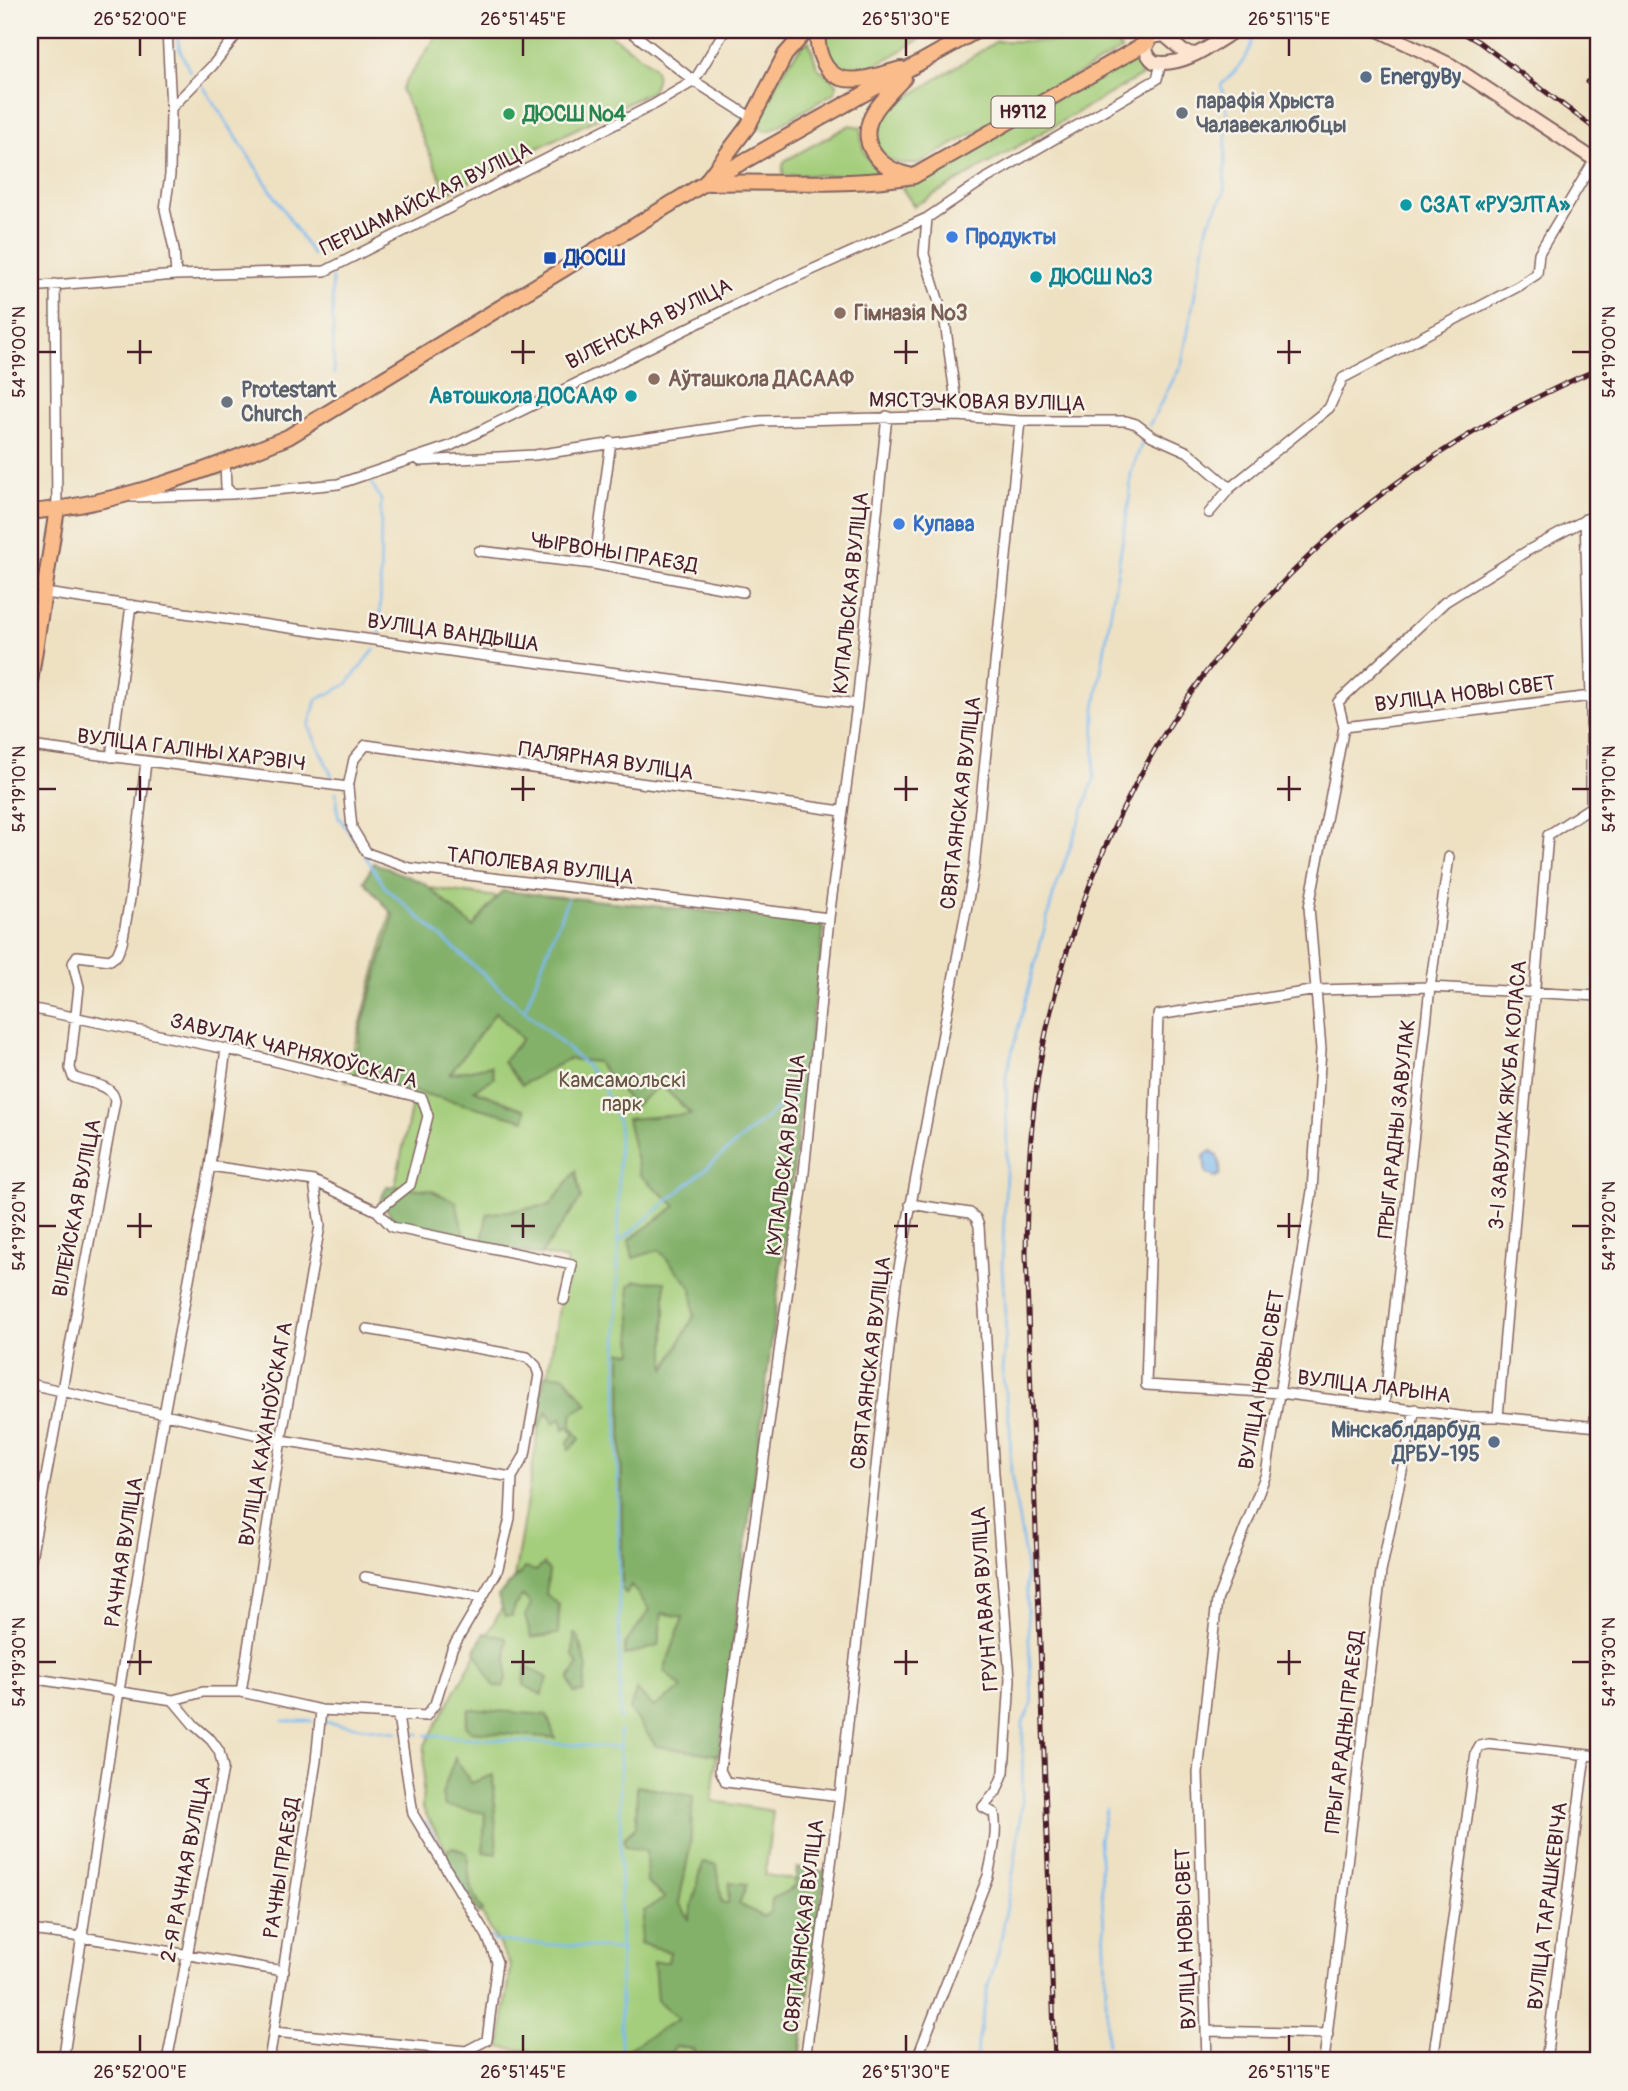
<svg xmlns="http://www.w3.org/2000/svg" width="1628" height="2091" font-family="Pangolin,sans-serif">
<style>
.green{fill:#a4ce7b;stroke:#777653;stroke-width:2}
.forest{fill:#83b16b;stroke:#66684b;stroke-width:2}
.water{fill:#7ebbf0;stroke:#646d8e;stroke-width:2}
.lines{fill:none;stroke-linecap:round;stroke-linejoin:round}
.stream{stroke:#7ebbf0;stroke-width:2.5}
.street-casing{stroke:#836360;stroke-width:12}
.secondary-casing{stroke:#836360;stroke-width:16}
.primary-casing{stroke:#836360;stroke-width:18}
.street{stroke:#fff;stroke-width:9}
.secondary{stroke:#fde4d1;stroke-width:12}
.primary{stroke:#fabc8b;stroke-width:14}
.rail-casing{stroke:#4a1f2b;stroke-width:5}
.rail{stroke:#f7f3e8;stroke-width:2.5;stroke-dasharray:8;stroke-linecap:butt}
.ticks{fill:none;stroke:#4a1f2b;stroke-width:2.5}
.service-dot{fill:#5c6f8a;stroke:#f7f3e8;stroke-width:2.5}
.worship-dot{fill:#6b7280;stroke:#f7f3e8;stroke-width:2.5}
.leisure-dot{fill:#2e9e5b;stroke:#f7f3e8;stroke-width:2.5}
.culture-dot{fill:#0f9aa8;stroke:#f7f3e8;stroke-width:2.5}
.shop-dot{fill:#3f7fe0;stroke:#f7f3e8;stroke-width:2.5}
.transit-dot{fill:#1a4fb4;stroke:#f7f3e8;stroke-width:2.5}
.education-dot{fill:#8d6e63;stroke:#f7f3e8;stroke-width:2.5}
.labels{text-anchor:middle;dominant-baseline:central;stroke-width:5;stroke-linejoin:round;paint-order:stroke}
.shield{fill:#f7f3e8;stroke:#7e5f64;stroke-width:2}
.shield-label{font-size:19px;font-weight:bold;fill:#4a1f2b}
.service-label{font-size:21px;font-weight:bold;fill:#4e5e75;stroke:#f7f3e8;text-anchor:start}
.worship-label{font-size:21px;font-weight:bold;fill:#5b616d;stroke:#f7f3e8;text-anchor:start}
.leisure-label{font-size:21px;font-weight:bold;fill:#27864d;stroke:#f7f3e8;text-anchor:start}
.street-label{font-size:21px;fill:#4a1f2b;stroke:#f7f3e8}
.culture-label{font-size:21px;font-weight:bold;fill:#0d838f;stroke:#f7f3e8;text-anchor:start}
.shop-label{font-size:21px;font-weight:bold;fill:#366cbe;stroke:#f7f3e8;text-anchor:start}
.transit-label{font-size:21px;font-weight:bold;fill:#164399;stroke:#f7f3e8;text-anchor:start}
.education-label{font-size:21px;font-weight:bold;fill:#785e54;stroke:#f7f3e8;text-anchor:start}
.park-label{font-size:21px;fill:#655443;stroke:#f7f3e8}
.neatline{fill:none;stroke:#4a1f2b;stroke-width:2.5}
.ticks-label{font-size:18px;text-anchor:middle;fill:#4a1f2b}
</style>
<rect width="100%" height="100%" fill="#f7f3e8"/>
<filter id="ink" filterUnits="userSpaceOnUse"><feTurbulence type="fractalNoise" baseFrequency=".0143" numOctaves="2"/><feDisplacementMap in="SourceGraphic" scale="14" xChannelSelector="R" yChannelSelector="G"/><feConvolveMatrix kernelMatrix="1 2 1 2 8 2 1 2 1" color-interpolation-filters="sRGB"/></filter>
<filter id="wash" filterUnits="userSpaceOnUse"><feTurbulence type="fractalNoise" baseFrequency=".00686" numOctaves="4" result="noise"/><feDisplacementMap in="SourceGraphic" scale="28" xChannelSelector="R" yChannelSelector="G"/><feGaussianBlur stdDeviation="1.57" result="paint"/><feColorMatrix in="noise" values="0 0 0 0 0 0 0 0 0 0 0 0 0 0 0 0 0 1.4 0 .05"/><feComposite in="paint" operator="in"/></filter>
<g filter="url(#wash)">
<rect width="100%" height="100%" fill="#eee1c2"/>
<path class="green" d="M441,30h163l47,34c8,10 6,15 1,27l-205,102 -46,-104z
M825,30h109c-24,14 -80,59 -104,32 -6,-8 -7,-23 -5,-32z
M809,41l8,26 20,17 -2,8 -65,39h-5l-10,-5c11,-20 36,-76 54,-85z
M997,41l119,1 5,8 -201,113c-36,7 -55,-18 -37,-50z
M1137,54l10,13 -1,6 -232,133 -12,-18 100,-59z
M850,125l11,2c-1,23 6,37 26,49l-104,-1v-10l3,-5z
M399,884l424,56 -49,339 -41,317 -21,205 61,10 -8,64 57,9 -22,177h-270v-11l-30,-3 11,-81 -89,-159 3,-62 87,-155 55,-330 -179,-41 25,-120 -68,-19z"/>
<path class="forest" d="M374,863l50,20 49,44 29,-36 315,31 7,6 -105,827 -63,-9 -26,-37 6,-19 18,17 28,-19 -18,-17 19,-54 -21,-4 -4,33 -33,9v-11l25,-34 -19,-25 -5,9 -4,-6 -1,-236 12,1 -4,-67 7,-5 29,1v88l29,-54 -2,-28 -33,-38 -26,8 -4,-18 47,-34 -36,-31 -13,-56 64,-5 -30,-29 -27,21 -37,-44 -29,-3 -46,26 -19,-23 19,-23 -26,-27 -46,62 41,-8 3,12 -20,12 51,20v10l-170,-44 6,-47 33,-113 -30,-35z
M576,1171l5,27 -41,58 -58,-13 5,-29 63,-9z
M387,1186l43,4 26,12 9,38 -65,-14 -20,-25z
M545,1374l19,2 24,28 -15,9 -2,13 9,13 -11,11 -1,-9 6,-7 -7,-8 -3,4 -3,-12 -7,5 -7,-12 -8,17 -5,-3z
M544,1564l5,7 -3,23 13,11 -1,29 -27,4 -6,-22 6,-12 -8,-8 -9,10 -2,10h-7l-7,-20 27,-28 11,3z
M484,1633l22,5 1,38 -4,11 -9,-1 -19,-36z
M574,1634l4,2 9,32 -4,24 -9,1 -5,-14 9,-14 -5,-9z
M526,1667l22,11 -6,17 -18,-10z
M469,1709l78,6 8,23 -85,-7 -5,-5z
M455,1758l16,25 22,-8 4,79 -14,-2 2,-39 -40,-7 -3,-12z
M637,1786l56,10 -3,51 -11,56 10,16 14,-57 14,3 5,37 6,2 2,-22 17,2 -8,20 25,13 7,-6 1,-12 23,-12 2,-19 28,4 -26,189h-100l-6,-12 -18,-3 -8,15h-44v-9l55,-33 -21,-19 -3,-38h14l2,-10 -30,-9 4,-32 21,-13 -18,-15 -1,-32 -21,-5 -1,-8 12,-11z
M452,1847l15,6 3,32 13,26 -4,3 -35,-60z"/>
<path class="water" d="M1211,1151c8,4 10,14 9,23l-4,3 -10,-3 -2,-18z"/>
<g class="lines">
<path class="stream" d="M176,30l4,20 10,22
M203,86l110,169
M332,278l2,96
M1149,426l33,-63 26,-139 16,-30 3,-84 -6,-25c15,-14 33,-32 32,-54
M372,484l9,16 -1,134
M332,776l-23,-49 7,-27 30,-15 29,-36
M336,792l2,24 16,24
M364,854l21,33 201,178 17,22 16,37 -2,239 3,357
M525,1009l43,-111
M618,1243l176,-149
M283,1721h29
M324,1722l73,10
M620,1731l1,330
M404,1732l15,2
M426,1735l195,13
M1106,1809l-7,30 6,108 2,97
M425,1822l42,72
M491,1937l3,4 127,8
M1107,2052v9
M977,2061l1,-18 10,-57 11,-36 16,-88 7,-60 1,-80 9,-18 -7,-147 -14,-84 -1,-46 -8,-56 4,-40 -4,-65 5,-117 -1,-74 47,-179 41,-117 1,-71 35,-213 1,-23 11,-29"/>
</g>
</g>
<g filter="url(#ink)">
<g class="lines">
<g class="street-casing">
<path id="street" d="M167,30l4,78
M629,30l65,51 58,37
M927,218l-3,36 21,68 13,94
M176,275l-2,-26 -9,-40 5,-34 1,-67 42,-43 27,-35
M55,284l2,225
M30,287l146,-12 149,-4 330,-167 39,-23 31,-51
M420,461l115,-6 226,-34 197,-5 62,5h106l10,3 16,12 36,16 42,36
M225,463l1,24 6,7
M133,497l99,-3 106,-10 112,-38 293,-145 184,-83 55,-37 175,-102 4,-16
M1209,513l21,-25 99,-80 14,-30 176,-92 18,-12 2,-21 56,-94
M1585,519l6,177v111
M479,551l115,13 149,28
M594,564l17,-122
M45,593l426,61 386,50
M1344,727l247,-31
M30,746l318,41
M111,757l20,-152
M829,918l-420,-50 -42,-15 -15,-25 -4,-41 6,-28 12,-14 476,66
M1598,996l-168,-9 -113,3 -159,25 -12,370 134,8 187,24h31l100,10
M30,1008l196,41 196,49 6,18 -18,69 -33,26
M210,1166l104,15 63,30 15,16 180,38 -8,35
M910,1204l60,9 6,5 3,8 15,248 16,205 -6,93 -8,20 -13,15 11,6c4,20 -2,44 -6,63l-72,185
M30,1384l251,56 231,37
M1384,1406l46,-419 19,-130
M1498,1417l50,-582 43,-28 7,1
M1594,1427l4,-36
M30,1564l85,-463c-2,-18 -28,-17 -42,-24l-3,-9 9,-81 -6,-24 4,-7 33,4 7,-5 5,-12 8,-44 16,-137
M365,1577l116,20
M30,1678l143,22 30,-8h38l80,18 105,6 9,-12 17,-55 45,-77 13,-54 2,-41 13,-22 14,-80 -3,-9 -9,-9 -160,-28
M241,1692l40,-252 39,-214 -6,-45
M840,1796l-114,-14 -6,-12 83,-587 26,-265 28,-214 30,-288
M30,1930c85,10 169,28 254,41
M1207,2031l121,3
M274,2032l192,19 21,-11 10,-78 -10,-26 -74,-122 -15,-98
M63,2061l56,-370 45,-277 46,-248 16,-117
M167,2061l56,-293 -4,-17 -8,-11 -17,-15 -21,-25
M269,2061l47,-300 5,-51
M805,2061l35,-265 56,-512 78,-416 46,-447
M1207,2061l-9,-288 19,-173 49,-126 46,-283 9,-142 -12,-142 35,-180 -6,-25 107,-100 82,-51 71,-38
M1324,2061l57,-489 34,-163
M1433,2061l43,-308 4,-7 9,-2 109,12
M1546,2061l39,-306"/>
</g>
<g class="secondary-casing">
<path id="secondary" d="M1378,30l73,35 147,97
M1195,54l-11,-2 -20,-17 -13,2c-7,9 -6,18 3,25 29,6 59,-18 82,-32"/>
</g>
<g class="primary-casing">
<path id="primary" d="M818,30c-2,19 5,45 27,49 17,3 40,-6 56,-10
M904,78c-10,10 -21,21 -29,33 -20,30 3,58 34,64
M708,179l40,-53 37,-71 22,-25
M710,183c68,-2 136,4 204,-7l234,-134
M30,512c89,-8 176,-41 258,-75l417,-254 273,-153
M30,682l27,-173"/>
</g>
<use href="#street" class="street"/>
<use href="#secondary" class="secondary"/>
<use href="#primary" class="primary"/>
<g class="rail-casing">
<path id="rail" d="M1458,30l21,12 119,89
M1583,30l15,4
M1587,82l11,7
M1055,2061l-29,-807c1,-78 5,-159 23,-235 70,-304 264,-528 549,-650"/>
</g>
<use href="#rail" class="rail"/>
</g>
</g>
<path class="ticks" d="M140,38v18M523,38v18M906,38v18M1289,38v18M140,340v24M523,340v24M906,340v24M1289,340v24M38,352h18M127,352h25M511,352h24M894,352h24M1277,352h24M1572,352h18M140,776v25M523,776v25M906,776v25M1289,776v25M38,789h18M127,789h25M511,789h24M894,789h24M1277,789h24M1572,789h18M140,1213v25M523,1213v25M906,1213v25M1289,1213v25M38,1226h18M127,1226h25M511,1226h24M894,1226h24M1277,1226h24M1572,1226h18M140,1650v25M523,1650v25M906,1650v25M1289,1650v25M38,1662h18M127,1662h25M511,1662h24M894,1662h24M1277,1662h24M1572,1662h18M140,2035v17M523,2035v17M906,2035v17M1289,2035v17"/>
<g class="service-dot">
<circle cx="1366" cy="77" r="7"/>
<circle cx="1494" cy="1442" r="7"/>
</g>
<g class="worship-dot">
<circle cx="1182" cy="113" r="7"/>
<circle cx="227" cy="402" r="7"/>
</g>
<circle class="leisure-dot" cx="509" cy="114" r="7"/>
<g class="culture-dot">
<circle cx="1406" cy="205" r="7"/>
<circle cx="1036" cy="277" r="7"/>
<circle cx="631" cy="396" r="7"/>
</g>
<g class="shop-dot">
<circle cx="952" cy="237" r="7"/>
<circle cx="899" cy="524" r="7"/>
</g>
<rect class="transit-dot" x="543" y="251" width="14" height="14" rx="3.5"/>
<g class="education-dot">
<circle cx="840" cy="313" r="7"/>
<circle cx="654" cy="379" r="7"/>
</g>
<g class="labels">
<rect class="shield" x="991.5" y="96.5" width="63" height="31" rx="5"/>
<g class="shield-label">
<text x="1023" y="112">Н9112</text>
</g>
<g class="service-label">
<text x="1380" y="77">EnergyBy</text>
<text x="1480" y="1430" text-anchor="end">Мінскаблдарбуд<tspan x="1480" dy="24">ДРБУ-195</tspan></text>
</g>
<g class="worship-label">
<text x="1196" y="101">парафія Хрыста<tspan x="1196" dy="24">Чалавекалюбцы</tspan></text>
<text x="241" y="390">Protestant<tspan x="241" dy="24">Church</tspan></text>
</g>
<g class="leisure-label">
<text x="523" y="114">ДЮСШ №4</text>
</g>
<g class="street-label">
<text transform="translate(426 199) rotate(-26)">ПЕРШАМАЙСКАЯ ВУЛІЦА</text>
<text transform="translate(649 324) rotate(-26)">ВІЛЕНСКАЯ ВУЛІЦА</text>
<text transform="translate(977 402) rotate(1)">МЯСТЭЧКОВАЯ ВУЛІЦА</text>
<text transform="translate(614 553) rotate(9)">ЧЫРВОНЫ ПРАЕЗД</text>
<text transform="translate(851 593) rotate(-84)">КУПАЛЬСКАЯ ВУЛІЦА</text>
<text transform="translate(453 633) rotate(8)">ВУЛІЦА ВАНДЫША</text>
<text transform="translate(1465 694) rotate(-7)">ВУЛІЦА НОВЫ СВЕТ</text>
<text transform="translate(191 750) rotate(7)">ВУЛІЦА ГАЛІНЫ ХАРЭВІЧ</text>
<text transform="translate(606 761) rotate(8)">ПАЛЯРНАЯ ВУЛІЦА</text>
<text transform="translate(961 803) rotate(-83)">СВЯТАЯНСКАЯ ВУЛІЦА</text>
<text transform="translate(540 866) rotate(7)">ТАПОЛЕВАЯ ВУЛІЦА</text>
<text transform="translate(294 1051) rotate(14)">ЗАВУЛАК ЧАРНЯХОЎСКАГА</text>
<text transform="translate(1508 1095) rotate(-85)">3-І ЗАВУЛАК ЯКУБА КОЛАСА</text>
<text transform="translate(1397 1129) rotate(-84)">ПРЫГАРАДНЫ ЗАВУЛАК</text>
<text transform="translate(786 1155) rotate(-83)">КУПАЛЬСКАЯ ВУЛІЦА</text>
<text transform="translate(77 1208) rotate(-79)">ВІЛЕЙСКАЯ ВУЛІЦА</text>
<text transform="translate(871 1363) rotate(-83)">СВЯТАЯНСКАЯ ВУЛІЦА</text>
<text transform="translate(1262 1380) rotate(-80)">ВУЛІЦА НОВЫ СВЕТ</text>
<text transform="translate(1374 1387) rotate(7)">ВУЛІЦА ЛАРЫНА</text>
<text transform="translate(266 1434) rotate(-80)">ВУЛІЦА КАХАНОЎСКАГА</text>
<text transform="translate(124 1552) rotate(-81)">РАЧНАЯ ВУЛІЦА</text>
<text transform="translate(985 1599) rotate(-94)">ГРУНТАВАЯ ВУЛІЦА</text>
<text transform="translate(1345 1732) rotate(-83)">ПРЫГАРАДНЫ ПРАЕЗД</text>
<text transform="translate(282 1868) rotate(-81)">РАЧНЫ ПРАЕЗД</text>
<text transform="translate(186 1869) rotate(-79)">2-Я РАЧНАЯ ВУЛІЦА</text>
<text transform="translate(1548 1906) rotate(-83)">ВУЛІЦА ТАРАШКЕВІЧА</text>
<text transform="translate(804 1926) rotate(-83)">СВЯТАЯНСКАЯ ВУЛІЦА</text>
<text transform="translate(1186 1939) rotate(-92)">ВУЛІЦА НОВЫ СВЕТ</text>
</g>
<g class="culture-label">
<text x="1420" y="205">СЗАТ «РУЭЛТА»</text>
<text x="1050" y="277">ДЮСШ №3</text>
<text x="617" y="396" text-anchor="end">Автошкола ДОСААФ</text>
</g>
<g class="shop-label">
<text x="966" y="237">Продукты</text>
<text x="913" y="524">Купава</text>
</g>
<g class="transit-label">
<text x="564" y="258">ДЮСШ</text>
</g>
<g class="education-label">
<text x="854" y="313">Гімназія №3</text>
<text x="668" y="379">Аўташкола ДАСААФ</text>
</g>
<g class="park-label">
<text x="622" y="1080">Камсамольскі<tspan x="622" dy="24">парк</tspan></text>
</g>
</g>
<rect width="1628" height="2091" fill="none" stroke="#f7f3e8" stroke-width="77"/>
<rect x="38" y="38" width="1552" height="2014" class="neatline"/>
<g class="ticks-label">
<text x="140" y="25">26°52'00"E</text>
<text x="523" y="25">26°51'45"E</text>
<text x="906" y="25">26°51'30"E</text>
<text x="1289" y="25">26°51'15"E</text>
<text transform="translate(1609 352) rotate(-90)" y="6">54°19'00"N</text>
<text transform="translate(19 352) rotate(-90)" y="6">54°19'00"N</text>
<text transform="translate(1609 789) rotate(-90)" y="6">54°19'10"N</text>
<text transform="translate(19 789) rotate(-90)" y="6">54°19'10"N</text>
<text transform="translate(1609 1226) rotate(-90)" y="6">54°19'20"N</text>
<text transform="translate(19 1226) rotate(-90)" y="6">54°19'20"N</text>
<text transform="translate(1609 1662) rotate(-90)" y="6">54°19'30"N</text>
<text transform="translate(19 1662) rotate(-90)" y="6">54°19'30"N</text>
<text x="140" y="2078">26°52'00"E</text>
<text x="523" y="2078">26°51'45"E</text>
<text x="906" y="2078">26°51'30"E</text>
<text x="1289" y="2078">26°51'15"E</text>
</g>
</svg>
